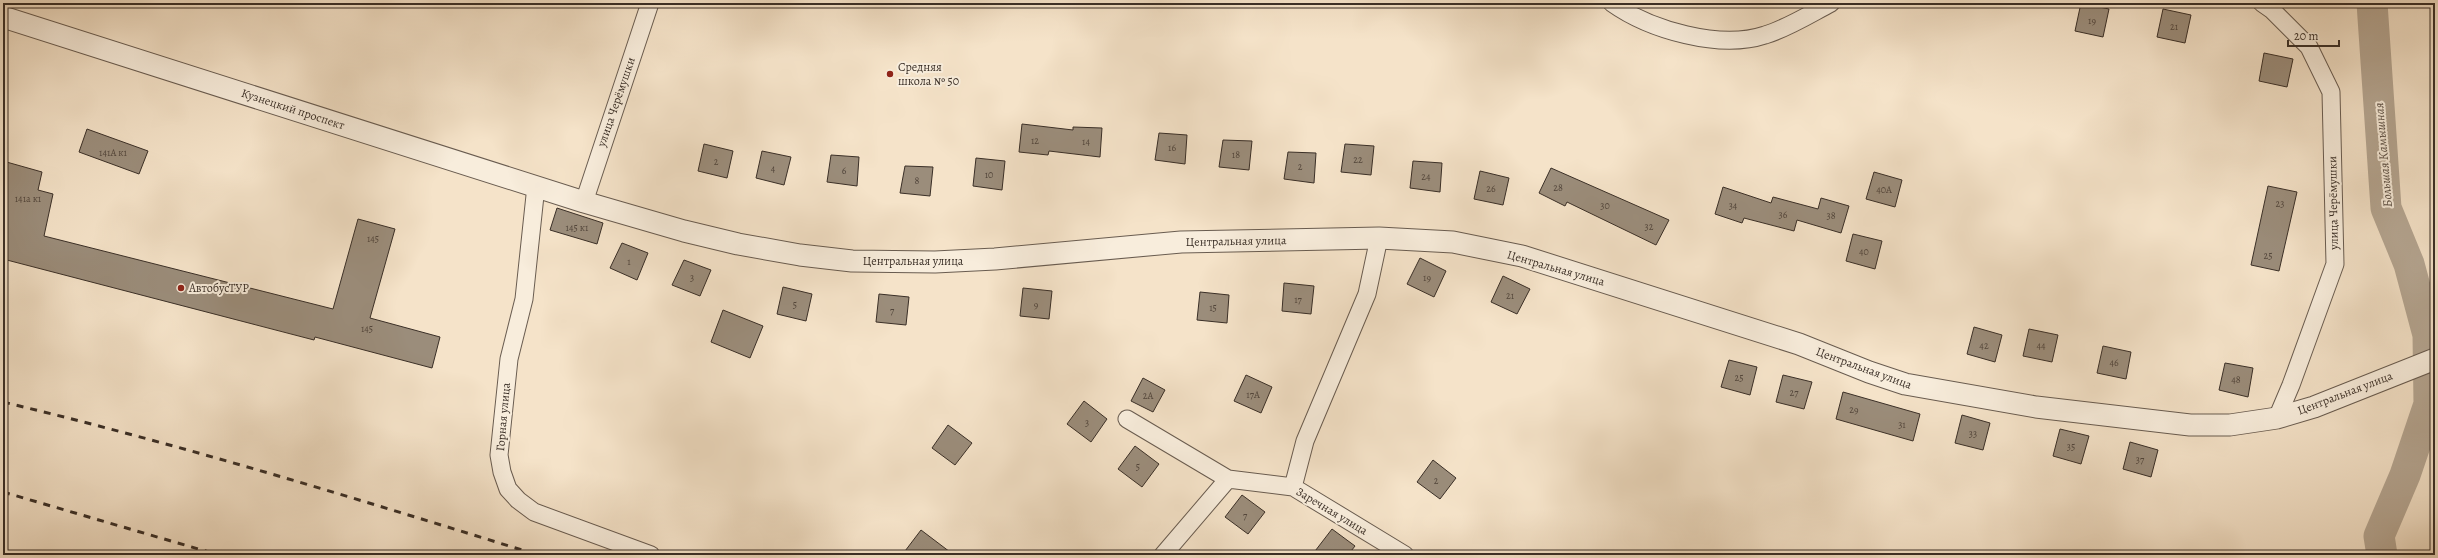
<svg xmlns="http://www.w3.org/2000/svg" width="2438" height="558" font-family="Alegreya,serif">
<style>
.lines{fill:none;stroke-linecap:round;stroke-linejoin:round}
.river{stroke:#b5a692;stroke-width:31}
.building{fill:#9b8d7b;stroke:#3a2f27}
.minor-casing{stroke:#695c50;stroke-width:19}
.tertiary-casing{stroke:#695c50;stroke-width:23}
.minor{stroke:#f8eddc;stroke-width:17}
.tertiary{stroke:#f8eddc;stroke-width:21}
.rail{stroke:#3a2f27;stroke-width:3;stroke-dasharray:7 7;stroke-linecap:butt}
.poi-dot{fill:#8f2418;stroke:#f8eddc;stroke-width:1.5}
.labels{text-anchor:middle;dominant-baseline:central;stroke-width:4;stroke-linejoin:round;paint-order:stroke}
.number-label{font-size:10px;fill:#52463c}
.poi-label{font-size:12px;fill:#3a2f27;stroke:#f8eddc;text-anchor:start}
.street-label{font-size:12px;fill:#3a2f27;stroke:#f8eddc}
.water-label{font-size:13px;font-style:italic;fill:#594d42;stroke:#f8eddc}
</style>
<rect width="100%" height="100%" fill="#f5e3c9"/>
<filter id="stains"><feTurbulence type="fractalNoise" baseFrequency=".005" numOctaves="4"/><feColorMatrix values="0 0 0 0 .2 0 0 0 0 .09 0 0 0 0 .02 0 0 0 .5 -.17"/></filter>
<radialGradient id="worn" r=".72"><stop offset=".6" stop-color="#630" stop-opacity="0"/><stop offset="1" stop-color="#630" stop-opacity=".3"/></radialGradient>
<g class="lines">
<path class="river" d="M2372,3l14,205 23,56 19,71 1,69 -24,71 -26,61 3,19"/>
</g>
<path class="building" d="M2081,3l28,6 -6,28 -28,-6z
M2163,9l28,6 -6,28 -28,-6z
M2264,53l29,6 -6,28 -28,-6z
M1022,124l51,6v-3l29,1 -2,29 -51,-6 -1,4 -29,-3z
M87,129l61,22 -9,23 -60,-22z
M1159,133l28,2 -2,29 -30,-4z
M1223,140l29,1 -3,29 -30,-3z
M704,144l29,7 -6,27 -29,-7z
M1345,144l29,2 -3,29 -30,-3z
M762,151l29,6 -7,28 -28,-7z
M1288,152l28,1 -2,30 -30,-4z
M831,155l28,2 -2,29 -30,-4z
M976,158l29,3 -3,29 -29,-4z
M3,161l39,11 -4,18 15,4 -9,42 289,73 25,-90 37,10 -25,89 70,19 -8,31 -117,-31 -1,3 -311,-81z
M1413,161l29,2 -2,29 -30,-4z
M905,166l28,1 -3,29 -30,-3z
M1551,168l118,52 -13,25 -89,-43 -2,4 -26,-13z
M1480,171l29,7 -6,27 -29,-6z
M1874,172l28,8 -7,27 -29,-8z
M2268,186l29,6 -18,79 -28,-6z
M1723,187l48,16 2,-6 45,12 3,-11 28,8 -8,27 -44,-13 -3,11 -50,-13 -2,5 -27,-9z
M557,208l46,15 -6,21 -47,-14z
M1853,234l29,7 -7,28 -29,-8z
M622,243l26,10 -11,27 -27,-12z
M1420,258l26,13 -12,26 -27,-13z
M684,260l27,10 -11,26 -28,-11z
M1503,276l27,13 -13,25 -26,-12z
M1284,283l30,3 -3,28 -29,-3z
M783,287l29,7 -6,27 -29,-7z
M1023,288l29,3 -3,28 -29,-3z
M1200,292l29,3 -2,28 -30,-3z
M879,294l30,3 -3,28 -30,-3z
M723,310l40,16 -13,32 -39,-16z
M1974,327l28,8 -7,27 -28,-8z
M2029,329l29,6 -6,27 -29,-6z
M2103,346l28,6 -5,27 -29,-6z
M1729,360l28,7 -7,28 -29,-8z
M2225,363l28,5 -5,29 -29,-7z
M1246,375l26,12 -11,26 -27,-12z
M1783,375l29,7 -8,27 -28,-7z
M1143,378l22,12 -12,22 -22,-11z
M1843,392l77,22 -7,27 -77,-22z
M1084,401l23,18 -16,23 -24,-18z
M1962,415l28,8 -7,27 -28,-7z
M948,425l24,18 -17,22 -23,-17z
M2060,429l29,7 -8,28 -28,-8z
M2130,442l28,8 -7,27 -28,-8z
M1135,446l24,18 -17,23 -24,-18z
M1433,460l23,18 -16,21 -23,-17z
M1242,495l23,17 -17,22 -23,-17z
M1332,529l23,17 -7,9h-36z
M921,530l33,25h-52z"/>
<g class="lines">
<g class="minor-casing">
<path id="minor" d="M1612,3c38,27 108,47 153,32 23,-7 45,-21 66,-32
M2262,3l10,7 37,37 22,45 4,172 -44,121 -14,33
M536,186l-12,113 -15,60 -10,96 3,17 6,17 10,11 16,12 117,43
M584,202l66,-199
M1127,419l101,60 65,8 112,68
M1293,487l12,-46 62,-147 12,-56
M1163,555l65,-76"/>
</g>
<g class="tertiary-casing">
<path id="tertiary" d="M3,17l581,185 100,29 54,13 62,11 52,6 83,1 60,-3 186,-17 198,-4 74,4 69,14 277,88 70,28 36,12 131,23 154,18h40l47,-7 37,-11 121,-48"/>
</g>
<use href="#minor" class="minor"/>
<use href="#tertiary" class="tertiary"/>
<path class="rail" d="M3,402c180,43 358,98 535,153
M3,492l216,63"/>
</g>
<g class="poi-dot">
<circle cx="890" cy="74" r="4"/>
<circle cx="181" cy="288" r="4"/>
</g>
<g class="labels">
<g class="number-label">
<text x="2092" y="20">19</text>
<text x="2174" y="26">21</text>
<text x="1035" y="140">12</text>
<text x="1086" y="141">14</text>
<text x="1172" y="147">16</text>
<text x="113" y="152">141А к1</text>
<text x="1236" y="154">18</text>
<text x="1358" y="159">22</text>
<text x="716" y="161">2</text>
<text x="1300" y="166">2</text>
<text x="773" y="168">4</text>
<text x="844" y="170">6</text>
<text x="989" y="174">10</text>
<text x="1426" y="176">24</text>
<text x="917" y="180">8</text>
<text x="1558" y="187">28</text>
<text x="1491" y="188">26</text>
<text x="1884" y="189">40А</text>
<text x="28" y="198">141а к1</text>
<text x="2280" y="203">23</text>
<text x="1605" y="205">30</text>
<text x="1733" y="205">34</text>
<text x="1783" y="214">36</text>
<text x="1831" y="215">38</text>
<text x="1649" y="226">32</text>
<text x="577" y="227">145 к1</text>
<text x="373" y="238">145</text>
<text x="1864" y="251">40</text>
<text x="2268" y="255">25</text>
<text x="629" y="261">1</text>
<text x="692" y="277">3</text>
<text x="1427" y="277">19</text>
<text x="1510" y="295">21</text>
<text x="1298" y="299">17</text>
<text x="795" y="304">5</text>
<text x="1036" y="304">9</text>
<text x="1213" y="307">15</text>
<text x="892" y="310">7</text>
<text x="367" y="328">145</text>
<text x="1984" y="345">42</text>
<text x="2041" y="345">44</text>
<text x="2114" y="362">46</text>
<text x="1739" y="377">25</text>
<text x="2236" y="379">48</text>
<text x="1794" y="392">27</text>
<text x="1253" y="394">17А</text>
<text x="1148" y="395">2А</text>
<text x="1854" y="409">29</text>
<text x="1087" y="422">3</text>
<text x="1902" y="424">31</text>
<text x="1973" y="433">33</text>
<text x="2071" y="446">35</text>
<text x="2140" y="459">37</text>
<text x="1138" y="466">5</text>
<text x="1436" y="480">2</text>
<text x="1245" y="515">7</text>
</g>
<g class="poi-label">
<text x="898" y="67">Средняя<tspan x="898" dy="14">школа № 50</tspan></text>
<text x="189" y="288">АвтобусТУР</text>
</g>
<g class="street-label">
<text transform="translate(616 102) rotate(-71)">улица Черёмушки</text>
<text transform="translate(293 109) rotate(18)">Кузнецкий проспект</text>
<text transform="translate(2333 203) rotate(-91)">улица Черёмушки</text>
<text transform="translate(1236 241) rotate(-1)">Центральная улица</text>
<text x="913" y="261">Центральная улица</text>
<text transform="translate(1556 268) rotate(16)">Центральная улица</text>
<text transform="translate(1864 368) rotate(20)">Центральная улица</text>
<text transform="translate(2345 393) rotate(-21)">Центральная улица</text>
<text transform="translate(503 417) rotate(-85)">Горная улица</text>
<text transform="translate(1332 511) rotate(31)">Заречная улица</text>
</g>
<g class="water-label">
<text transform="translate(2383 155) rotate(-95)">Большая Камышная</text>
</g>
</g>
<rect width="2438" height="558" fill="none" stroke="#f5e3c9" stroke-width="16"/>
<rect x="4" y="4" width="2430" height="550" fill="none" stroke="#3a2f27" stroke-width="2"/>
<rect x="8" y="8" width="2422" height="542" fill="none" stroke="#3a2f27"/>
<path d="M2288 40v6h51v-6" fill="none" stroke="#3a2f27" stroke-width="2"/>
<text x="2294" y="40" font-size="12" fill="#3a2f27" stroke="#f8eddc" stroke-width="3" paint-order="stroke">20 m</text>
<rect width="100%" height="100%" filter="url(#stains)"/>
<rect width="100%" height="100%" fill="url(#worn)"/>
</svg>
